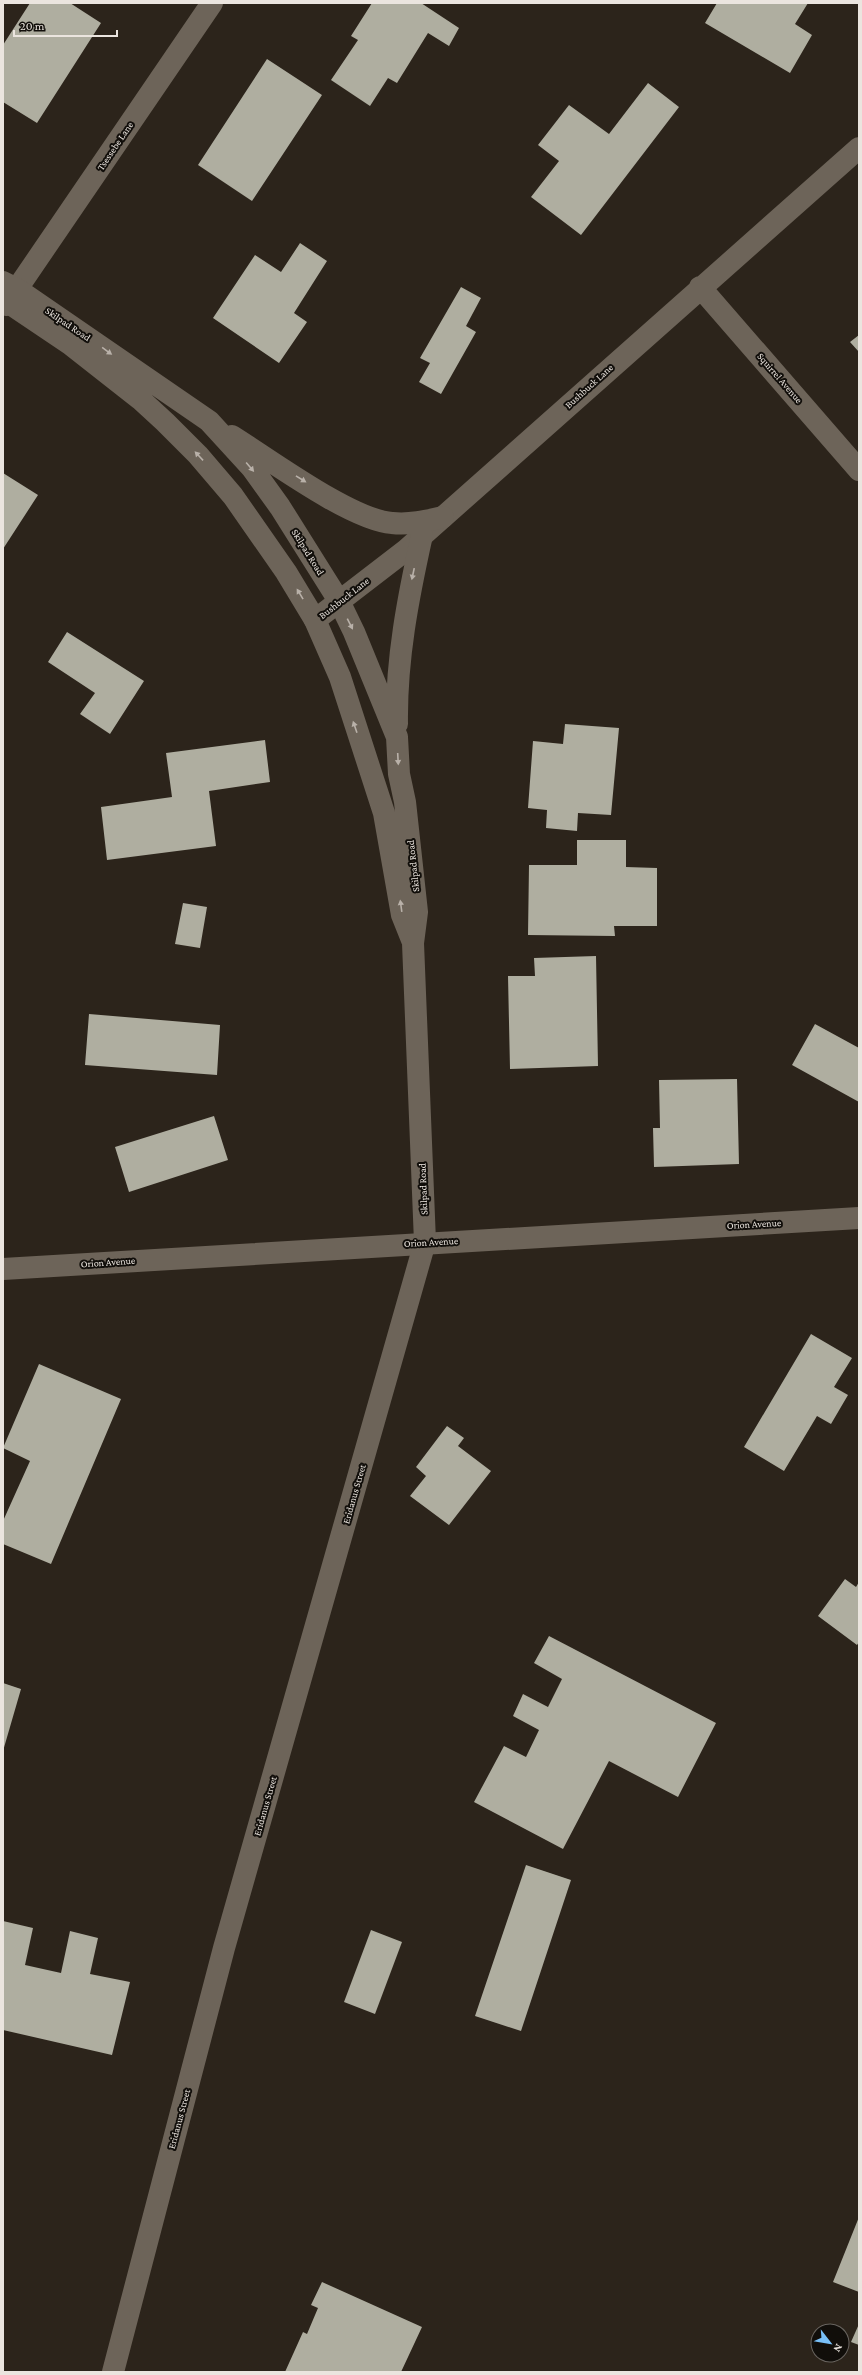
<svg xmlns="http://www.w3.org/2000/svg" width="862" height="2375" font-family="'Crimson Pro',serif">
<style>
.building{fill:#afaea0}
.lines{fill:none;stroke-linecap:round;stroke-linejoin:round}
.street{stroke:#6d6459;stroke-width:22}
.secondary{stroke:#6d6459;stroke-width:22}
.oneway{fill:#b9b1a9}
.labels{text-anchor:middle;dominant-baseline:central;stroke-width:4;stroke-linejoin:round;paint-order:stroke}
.street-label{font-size:10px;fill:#ebe5df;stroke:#110e0a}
</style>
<rect width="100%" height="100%" fill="#2c241b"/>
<path class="building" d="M30,3h40l31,20 -64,100 -34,-21v-57z
M372,3h49l38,25 -10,18 -21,-13 -31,50 -9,-5 -18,28 -39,-26 27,-40 -7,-4z
M717,3h91l-13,21 17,11 -22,38 -85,-50z
M267,59l55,36 -70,106 -54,-36z
M648,83l31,24 -98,128 -50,-38 28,-36 -21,-16 31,-40 40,29z
M300,243l27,18 -33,52 13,9 -28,41 -66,-45 42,-63 26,17z
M461,287l20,11 -15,28 10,6 -35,62 -22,-12 11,-19 -10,-5z
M859,335v17l-9,-10z
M3,473l35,22 -35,54z
M67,632l77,49 -34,53 -30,-20 15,-21 -47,-31z
M565,724l54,4 -8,87 -33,-2 -1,18 -31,-3 1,-18 -19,-2 5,-67 30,3z
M265,740l5,42 -61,9 7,55 -109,14 -6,-53 71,-10 -6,-44z
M577,840h49v27l31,1v58h-43l1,10 -87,-1 1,-70h48z
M183,903l24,4 -7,41 -25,-4z
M596,956l2,110 -88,3 -2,-93h27l-1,-18z
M89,1014l131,11 -3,50 -132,-10z
M815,1024l44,24v54l-67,-37z
M737,1079l2,85 -85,3 -1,-39h7l-1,-48z
M214,1116l14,44 -99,32 -14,-45z
M811,1334l41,24 -18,29 14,8 -17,29 -14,-8 -33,55 -40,-24z
M39,1364l82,35 -70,165 -48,-20v-23l27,-60 -27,-13z
M447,1426l17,12 -6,8 33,25 -42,54 -39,-29 16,-20 -10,-9z
M845,1579l11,8 3,-5v60l-2,3 -39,-29z
M549,1636l167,87 -38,74 -69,-36 -46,88 -89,-47 30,-56 22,11 13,-27 -26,-14 10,-22 25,13 14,-28 -28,-16z
M3,1683l18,6 -18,62z
M526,1865l45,15 -50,151 -46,-15z
M3,1921l30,7 -8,37 36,8 9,-42 28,7 -8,36 40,8 -18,73 -109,-25z
M371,1930l31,12 -27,72 -31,-12z
M859,2217v75l-26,-10z
M322,2282l100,45 -21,45h-116l18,-40 4,2 11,-26 -7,-3z
M859,2324v21l-8,-3z"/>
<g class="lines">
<path class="street" d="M700,287l159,183
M6,305l206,-302
M315,620l91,-70 453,-402
M3,1269l856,-51"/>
<path class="secondary" d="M3,282l14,7 192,132 43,47 28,39 59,94 15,31 43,105 2,37 6,28 12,110 -4,31 12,299 -201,706 -111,424
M3,299l67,45 70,55 25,23 33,33 35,41 53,76 29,48 25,57 44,136 18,102 10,25
M232,436c37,23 119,84 160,87 17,2 34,-2 51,-6
M397,724c-1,-64 11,-126 25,-189"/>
</g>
<defs><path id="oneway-solid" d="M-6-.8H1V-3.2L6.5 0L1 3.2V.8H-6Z"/></defs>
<g class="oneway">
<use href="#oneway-solid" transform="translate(107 351) rotate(36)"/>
<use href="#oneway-solid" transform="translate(199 456) rotate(-133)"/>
<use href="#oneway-solid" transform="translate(250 467) rotate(50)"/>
<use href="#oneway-solid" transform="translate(301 479) rotate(32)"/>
<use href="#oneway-solid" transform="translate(413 574) rotate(102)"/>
<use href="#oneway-solid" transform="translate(300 594) rotate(-121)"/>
<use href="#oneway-solid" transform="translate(350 624) rotate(63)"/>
<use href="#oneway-solid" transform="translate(355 727) rotate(-109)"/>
<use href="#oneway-solid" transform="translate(398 759) rotate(87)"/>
<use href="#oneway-solid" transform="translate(401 906) rotate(-98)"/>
</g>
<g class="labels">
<g class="street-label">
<text transform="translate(115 146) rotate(-56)">Tsessebe Lane</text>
<text transform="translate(68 324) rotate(34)">Skilpad Road</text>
<text transform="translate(780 378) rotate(49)">Squirrel Avenue</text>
<text transform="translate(589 386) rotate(-42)">Bushbuck Lane</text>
<text transform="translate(308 552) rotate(58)">Skilpad Road</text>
<text transform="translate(344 598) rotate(-38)">Bushbuck Lane</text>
<text transform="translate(413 866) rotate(-96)">Skilpad Road</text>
<text transform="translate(423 1189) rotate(-92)">Skilpad Road</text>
<text transform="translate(754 1224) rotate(-3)">Orion Avenue</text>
<text transform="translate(431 1242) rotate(-3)">Orion Avenue</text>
<text transform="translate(108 1262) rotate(-4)">Orion Avenue</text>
<text transform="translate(354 1494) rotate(-74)">Eridanus Street</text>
<text transform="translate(265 1806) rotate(-74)">Eridanus Street</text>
<text transform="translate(179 2119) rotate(-75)">Eridanus Street</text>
</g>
</g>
<rect width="862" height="2375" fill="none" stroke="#ebe5df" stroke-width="8"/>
<g transform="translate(830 2343) rotate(121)"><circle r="19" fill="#110e0a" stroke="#68645f"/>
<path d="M0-3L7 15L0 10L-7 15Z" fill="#78bff7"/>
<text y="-6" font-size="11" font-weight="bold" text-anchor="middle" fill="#ebe5df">N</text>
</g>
<path d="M14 30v6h103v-6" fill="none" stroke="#ebe5df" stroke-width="2"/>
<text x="20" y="30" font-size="12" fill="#ebe5df" stroke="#110e0a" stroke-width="3" paint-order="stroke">20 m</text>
</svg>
